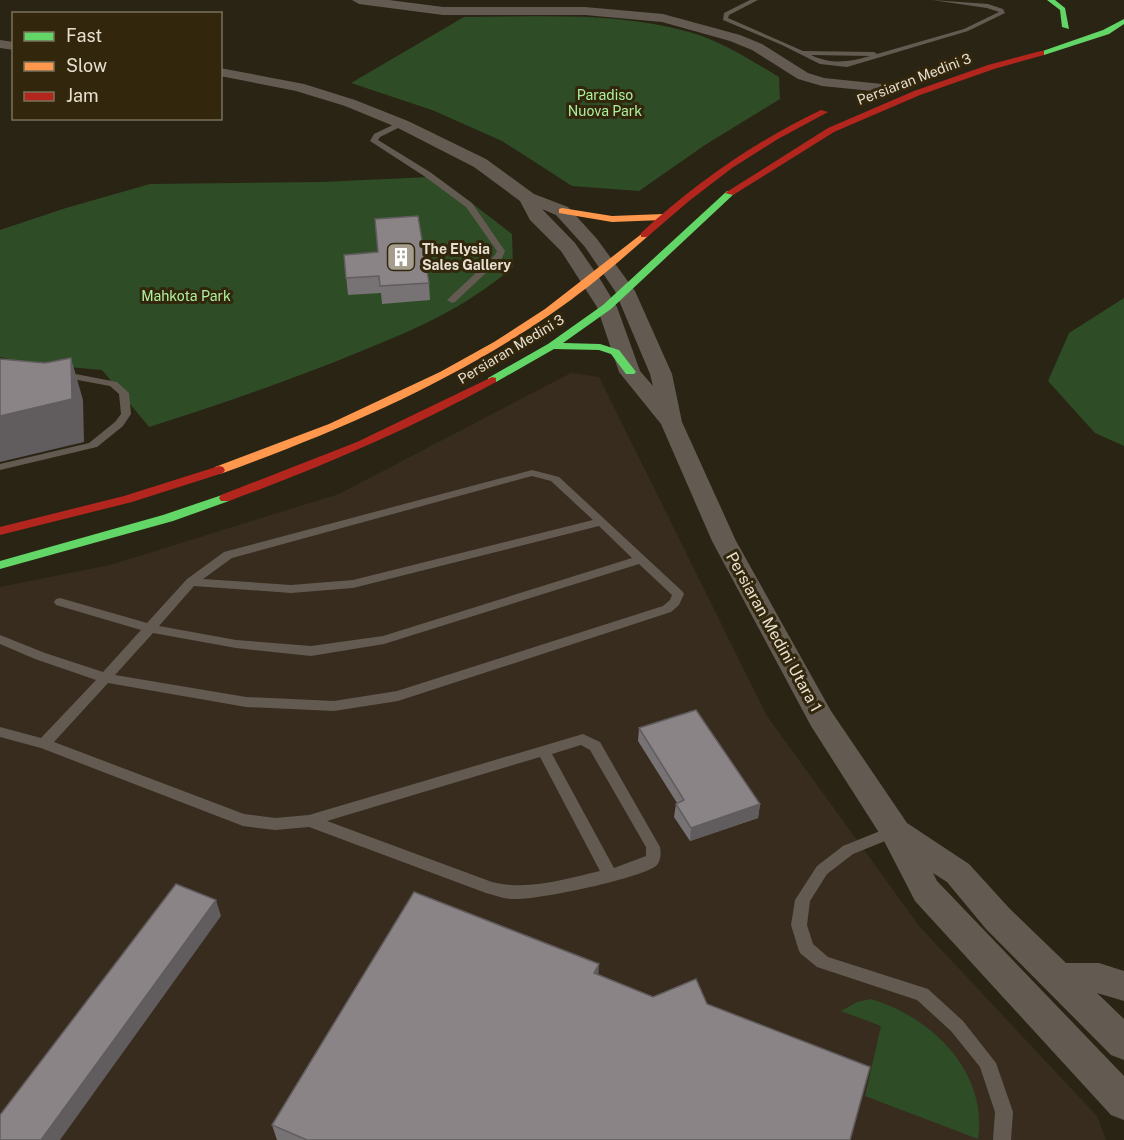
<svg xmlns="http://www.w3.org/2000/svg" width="1124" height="1140" font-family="'Public Sans',sans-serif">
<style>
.commercial{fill:#382c1e}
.green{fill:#2e4c25}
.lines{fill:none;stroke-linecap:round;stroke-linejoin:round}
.lane{fill:#635b51;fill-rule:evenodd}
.street{fill:#635b51;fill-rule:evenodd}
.fast{fill:#63d668;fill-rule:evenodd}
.slow{fill:#ff974d;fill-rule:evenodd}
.jam{fill:#b3261e;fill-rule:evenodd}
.wall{fill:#777274}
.shaded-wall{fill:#615c5e}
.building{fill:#8a8487;stroke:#615c5e;stroke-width:1.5}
.labels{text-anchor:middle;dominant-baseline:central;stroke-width:6;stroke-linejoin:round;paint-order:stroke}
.far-street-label{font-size:14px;fill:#e7dfd0;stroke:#32270c}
.far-park-label{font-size:14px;fill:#acf19e;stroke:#32270c}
.far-poi-label{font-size:14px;font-weight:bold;fill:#e7dfd0;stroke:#32270c;text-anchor:start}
.street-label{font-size:16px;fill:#e7dfd0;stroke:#32270c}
</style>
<rect width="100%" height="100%" fill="#2a2414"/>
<path class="commercial" d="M571,373l28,4 168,339 153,211 177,189 9,24h-1106v-553l110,-22 229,-71z"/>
<path class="green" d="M464,17c75,0 152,-6 225,15 33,9 61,28 90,45l1,22 -75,46 -66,46 -67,-5 -70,-45 -70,-31 -81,-27z
M429,177l44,27 39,30 1,33c-48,41 -96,62 -154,85 -70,29 -138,52 -210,75l-47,-57 -78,-7 -24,-6v-127l66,-22 84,-24 172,-2z
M1124,298v148l-29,-13 -47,-52 21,-48z
M871,999c61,18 117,73 107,140l-113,-43 16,-70 -40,-15 16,-9z"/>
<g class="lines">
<path class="lane" d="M750,0h8l-29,15 -1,3 75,33 71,1 3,2 87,-25 35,-17 -12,-4 -55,-8 56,4 15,5 2,4 -37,18 -121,36 -27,-3 -38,-19 -59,-25 1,-7zM811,55l59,1c-21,6 -38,9 -59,-1z
M399,122l7,2 -26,13 -2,3 52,32 42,31 33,48 -3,7 -47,44 -3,1 -5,-3 48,-45 2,-4 -31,-44 -42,-31 -54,-35 4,-7z
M60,371l57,11 12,11 2,21 -8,12 -26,21 -97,23v-6l89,-21 26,-21 6,-8 -2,-20 -9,-8 -54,-10v-4z
M532,470l27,7 123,114 2,3 -5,11 -8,7 -273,89 -64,10 -88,-4 -138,-24 -54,59 190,72 31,4 34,-3 274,-81 17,8 60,105c1,6 1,13 -3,18 -13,13 -124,36 -144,34 -9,0 -19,-4 -27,-6l-177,-66 -34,3 -32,-4 -202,-78 -41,-11v-10l41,11 55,-58 -61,-21 -35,-15v-9l45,18 58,19 38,-42 -85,-25 -2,-3 2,-3 4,-1 87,25 40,-44 37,-27zM532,476l19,5 42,39 -240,60 -62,5 -88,-6 29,-21zM599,526l33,32 -249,78 -72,10 -75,-6 -77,-14 35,-40 97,7 62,-5zM639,564l33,31 -2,5 -7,6 -266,85 -63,10 -88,-4 -131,-22 38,-42 83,15 75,8 73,-12zM581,745l9,5 56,97v9l-32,12 -62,-114zM540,757l60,114c-34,8 -72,20 -108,11l-165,-61z
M895,825l5,2 2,4 -2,4 -47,19 -26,20 -17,27 -3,24 6,19 15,13 100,32 35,32 33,42 17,49 -2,28h-18l2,-28 -15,-45 -29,-36 -34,-31 -100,-33 -17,-14 -2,-5 -7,-23 4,-25 22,-34 26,-20z"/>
<path class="street" d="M352,0h37l54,7h142l78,7 77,21 22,9 46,29 16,5 58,6 7,4 -7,4 -60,-6 -24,-7 -46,-29 -22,-9 -68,-19 -77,-7h-142l-84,-11z
M0,40l14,2v8l-14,-2z
M220,68l84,16 51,16 53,21 78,38 48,35 34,13 29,32 38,52 37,83 10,48 54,119 95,170 76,112 62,41 41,45 56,54h33l25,8v30l-27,-8 27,26v41l-13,-5 -125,-126 -39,-47 -14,-9 4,8 187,195v44l-13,-5 -196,-214 -32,-62 -72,-113 -99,-185 -51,-117 -42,-52 -22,-65 -36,-56 -31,-31 -10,-19 -46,-34 -78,-40 -51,-21 -49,-15 -76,-15zM542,209l14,6 29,32 30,44 35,83 3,12 -13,-15 -23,-64 -17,-28 -25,-36z"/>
<path class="fast" d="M1047,0h8l10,8 4,21 -7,-2 -2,-17z
M1124,19v5l-15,10 -65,21 -7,-2 66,-23z
M727,191l8,2 -124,116 -48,34 37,1 19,6 17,22 -2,2h-8l-15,-20 -12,-4 -45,-1 -58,33h-8v-4l60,-34 55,-39z
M225,494l4,1 2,3 -2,3 -56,20 -173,48v-8l163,-46z"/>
<path class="slow" d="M562,208l50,8 51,-2 5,3 -5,3 -51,2 -53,-9v-4z
M644,232l5,3 -2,2c-31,27 -62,54 -96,77 -101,69 -212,117 -328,159l-4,1 -6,-4 2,-3 114,-43 111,-52 54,-30 51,-33z"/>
<path class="jam" d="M1041,51h3v4l-50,14 -74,26 -86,37 -101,63 -8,-2 103,-65 86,-37 74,-26z
M821,110l7,2 -50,27 -46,29 -43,33 -42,36h-6v-4c55,-50 113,-91 180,-123z
M492,377l4,1v4c-86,47 -175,85 -267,119h-8l-2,-3 2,-3 136,-53z
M219,466l4,1 2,3 -2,3 -91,29 -132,33v-8l124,-31z"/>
</g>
<path class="wall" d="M344,255l85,28 1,17 -48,4 -1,-11 -33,2z
M639,728l121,76 -2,14 -68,23 -16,-24 2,-13 1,-1 -39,-62z
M598,975l55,22 54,7 143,136h-573l-5,-15z"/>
<path class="shaded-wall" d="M71,358l12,42 1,42 -84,20v-46z
M760,804l-2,14 -68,23 1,-13z
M216,900l5,16 -161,224h-19z
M599,964l-1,19 -4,-10z"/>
<path class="building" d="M418,216l11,67 -49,3 -1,-10 -33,2 -2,-23 34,-3 -3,-33z
M71,358l1,41 -72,17v-57l45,4z
M696,710l64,94 -69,24 -15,-24 8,-4 -45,-72z
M176,884l40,16 -175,240h-41v-25z
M414,892l185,72 -5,9 59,24 43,-18 11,25 163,63 -20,73h-543l-35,-15z"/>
<defs>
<g id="building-square" transform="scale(1.5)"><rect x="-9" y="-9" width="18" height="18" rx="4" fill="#a59e8e" stroke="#32270c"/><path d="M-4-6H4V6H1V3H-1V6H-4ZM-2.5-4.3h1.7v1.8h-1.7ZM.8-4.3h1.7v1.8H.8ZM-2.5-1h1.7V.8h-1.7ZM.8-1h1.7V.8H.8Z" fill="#fff"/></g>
</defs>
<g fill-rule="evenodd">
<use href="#building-square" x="401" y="257"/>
</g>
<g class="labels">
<g class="far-street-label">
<text transform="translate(914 79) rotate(-21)">Persiaran Medini 3</text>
<text transform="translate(511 349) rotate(-31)">Persiaran Medini 3</text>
</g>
<g class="far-park-label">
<text x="605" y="95">Paradiso<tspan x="605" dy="16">Nuova Park</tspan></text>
<text x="186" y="296">Mahkota Park</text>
</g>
<g class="far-poi-label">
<text x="422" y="249">The Elysia<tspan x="422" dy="16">Sales Gallery</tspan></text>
</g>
<g class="street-label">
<text transform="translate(774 632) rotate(61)">Persiaran Medini Utara 1</text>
</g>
</g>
<rect x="12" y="12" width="210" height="108" fill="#32270c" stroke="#7a715a" stroke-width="1.5"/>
<rect x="24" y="32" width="30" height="9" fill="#63d668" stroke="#7a715a" stroke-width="1.5"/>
<text x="66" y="42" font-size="18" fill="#e7dfd0">Fast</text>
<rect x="24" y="62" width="30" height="9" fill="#ff974d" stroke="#7a715a" stroke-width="1.5"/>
<text x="66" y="72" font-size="18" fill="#e7dfd0">Slow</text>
<rect x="24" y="92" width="30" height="9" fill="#b3261e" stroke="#7a715a" stroke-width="1.5"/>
<text x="66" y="102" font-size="18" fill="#e7dfd0">Jam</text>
</svg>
